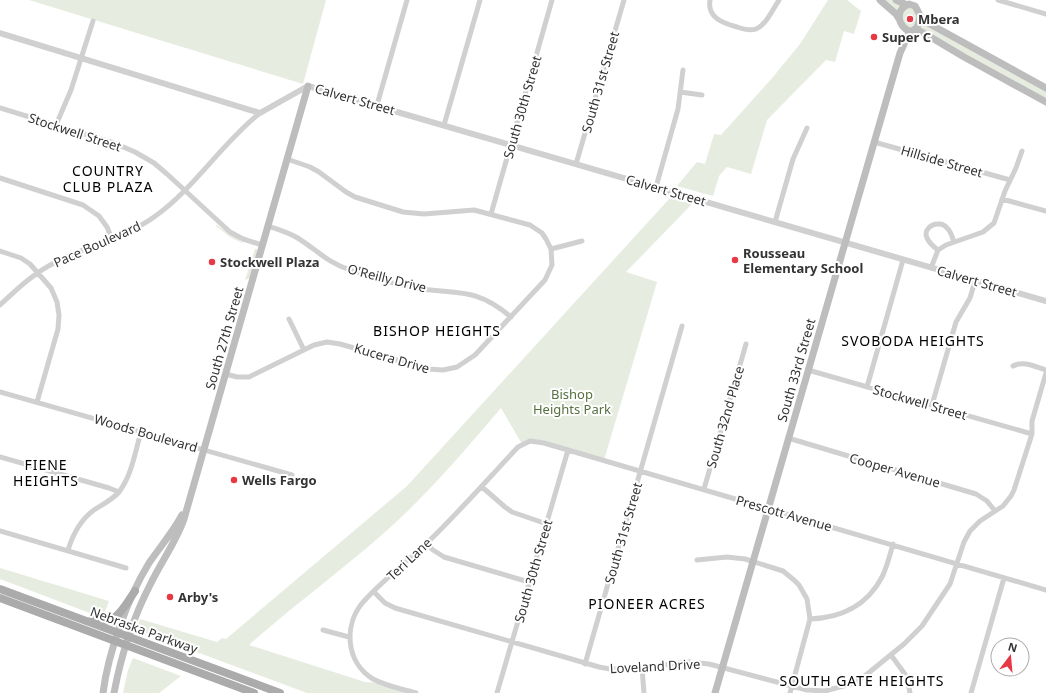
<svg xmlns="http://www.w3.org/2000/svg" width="1046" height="693" font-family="'Noto Sans',sans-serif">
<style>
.green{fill:#e6ecdf}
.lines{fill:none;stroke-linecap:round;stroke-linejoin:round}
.minor{stroke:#d0d0d0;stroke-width:5}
.tertiary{stroke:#d0d0d0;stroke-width:6}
.secondary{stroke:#bdbdbd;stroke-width:7}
.primary{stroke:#ababab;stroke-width:8}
.poi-dot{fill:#e63946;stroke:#fff;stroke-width:1.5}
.labels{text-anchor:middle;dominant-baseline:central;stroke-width:4;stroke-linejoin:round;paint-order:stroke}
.poi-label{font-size:13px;font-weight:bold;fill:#333;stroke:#fff;text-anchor:start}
.street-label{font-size:13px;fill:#333;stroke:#fff}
.park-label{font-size:13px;fill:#56703f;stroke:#fff}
.neighbourhood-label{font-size:14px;letter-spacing:1px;fill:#000;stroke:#fff}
</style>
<rect width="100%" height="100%" fill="#fff"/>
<path class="green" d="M29,0h297l-23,84z
M828,0h19l14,11 -7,23 -10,-3 -9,31 -9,-2 -59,60 -16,54 -24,-7 -8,9 -6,20 -36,-10 20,-24 8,2 9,-30 7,1 52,-58 27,-33z
M880,0c21,0 25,0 40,15l126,73v14l-123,-70 -13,-1z
M670,198l22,6 -66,68 31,10 -53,178 -65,-19 -17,3 -21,-36c-34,40 -68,80 -107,116 -46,42 -98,79 -145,121l116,37 17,1 34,10h-109l-167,-62 -2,-6 2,-6 77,23 5,-4 4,1 181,-153z
M215,225h2c6,5 24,15 27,19l-14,-7z
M255,249h2v5l-7,24 -5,2z
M0,568l109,33 -6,17 -103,-39z
M133,658l48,18 -22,17h-36l5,-23z"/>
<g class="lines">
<path class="minor" d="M710,0c-3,18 13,23 27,27 6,2 13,4 19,2 10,-4 17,-20 23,-29
M998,0l48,14
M680,92l22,3
M377,105l30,-105
M0,108l114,35 21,9 19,11 13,11 63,58 13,7 19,6
M56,125l15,-35 22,-69
M444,125l36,-125
M874,142l136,38
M576,164l48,-164
M0,178l83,27 16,11 8,11 5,12
M656,187l22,-78 5,-39
M1002,199l44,12
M491,214l61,-214
M775,222l18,-63 14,-31
M268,226c9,3 19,6 28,11 20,12 30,25 54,33 21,7 43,14 65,18 41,7 60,-2 96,29
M551,249l31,-8
M938,250c-4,-3 -9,-7 -11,-12 -5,-12 13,-19 20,-10 4,3 5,9 7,14
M0,251l21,7 9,6 21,24 6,14 2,13 -1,14 -21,73
M931,268l7,-18 8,-5 37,-13 11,-9 11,-32 11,-23 6,-17
M0,305c18,-17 35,-33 58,-44 31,-16 67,-23 96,-44 39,-27 68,-74 106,-104
M289,319l15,31
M1013,366c10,-6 23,1 33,4
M808,370l224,64
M226,374l11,3h12l65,-32 13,-3 13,2 88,25 15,1 14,-3 18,-12 70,-75 7,-15 -1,-16 -5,-10 -4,-6 -12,-8 -56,-15 -50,4 -21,-2 -48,-15 -9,-5 -27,-20 -9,-5 -23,-8
M867,387l36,-127
M0,392l292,83
M932,405l24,-83 14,-24 5,-17
M788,438l188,56 11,7 8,10
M0,457l109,31 10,4
M482,487l23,20 7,5 35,12
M704,489l42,-145
M0,531l126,37
M426,543l7,7 11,7 85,25
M68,550c5,-16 12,-30 26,-40 9,-6 18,-10 25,-18 13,-17 16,-40 22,-60
M697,560l30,-3 18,2 38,12 11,9 5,5 8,14 3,20 -20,74
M374,592l11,11 10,5 204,59 11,2h21l58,-7 20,2 98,26 18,1 26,-7 15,-9 38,-31 18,-18 28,-42 14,-42 6,-11 10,-10 23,-15 8,-10 3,-6 18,-56v-13l14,-48
M810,619c30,-1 57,-13 72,-42 5,-10 8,-22 11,-33
M323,630l26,7
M891,655l16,22 3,16
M585,664l97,-338
M642,668l2,25
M416,693c-14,-4 -30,-7 -43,-14 -28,-17 -30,-56 -8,-79 19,-21 42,-38 63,-58 31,-30 60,-63 90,-95l12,-6 14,2 502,147
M497,693l71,-243
M971,693l33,-115"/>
<path class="tertiary" d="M0,33l260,80 48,-27 738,215"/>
<path class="secondary" d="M880,0l16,14 3,5
M896,0l11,5
M909,4l6,2 5,9c-3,37 -37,-1 -11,-11z
M920,15l8,8 118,65
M915,29l12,6 37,22 82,45
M103,693c5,-40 25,-96 46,-130 11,-16 24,-31 33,-48
M114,693c7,-37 19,-75 36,-108 11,-23 26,-43 34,-66l124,-433
M715,693l185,-640 10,-22"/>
<path class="primary" d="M0,589l280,104
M0,598l254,95
M92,620c25,6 31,-12 43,-29"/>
</g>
<g class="poi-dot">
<circle cx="910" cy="19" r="4"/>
<circle cx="874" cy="37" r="4"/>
<circle cx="735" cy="260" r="4"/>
<circle cx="212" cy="262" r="4"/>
<circle cx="234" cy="480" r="4"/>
<circle cx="170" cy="597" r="4"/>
</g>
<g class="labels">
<g class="poi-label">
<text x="918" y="19">Mbera</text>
<text x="882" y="37">Super C</text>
<text x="743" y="253">Rousseau<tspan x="743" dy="15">Elementary School</tspan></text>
<text x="220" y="262">Stockwell Plaza</text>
<text x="242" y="480">Wells Fargo</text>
<text x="178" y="597">Arby's</text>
</g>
<g class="street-label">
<text transform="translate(600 82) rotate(-74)">South 31st Street</text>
<text transform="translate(355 99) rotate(16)">Calvert Street</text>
<text transform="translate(522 107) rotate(-74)">South 30th Street</text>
<text transform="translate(75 132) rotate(18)">Stockwell Street</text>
<text transform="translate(942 161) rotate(16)">Hillside Street</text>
<text transform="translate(666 190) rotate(16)">Calvert Street</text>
<text transform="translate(97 244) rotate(-24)">Pace Boulevard</text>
<text transform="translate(387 278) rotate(14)">O'Reilly Drive</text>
<text transform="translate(977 281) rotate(16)">Calvert Street</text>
<text transform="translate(224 338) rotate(-74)">South 27th Street</text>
<text transform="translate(392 358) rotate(16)">Kucera Drive</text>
<text transform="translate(796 370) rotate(-74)">South 33rd Street</text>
<text transform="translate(920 402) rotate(16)">Stockwell Street</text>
<text transform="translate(725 417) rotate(-74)">South 32nd Place</text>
<text transform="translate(146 433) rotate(16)">Woods Boulevard</text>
<text transform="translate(895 470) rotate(16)">Cooper Avenue</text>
<text transform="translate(784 513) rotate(16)">Prescott Avenue</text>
<text transform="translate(623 533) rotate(-74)">South 31st Street</text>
<text transform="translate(409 559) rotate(-43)">Teri Lane</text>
<text transform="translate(533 571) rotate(-74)">South 30th Street</text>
<text transform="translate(144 630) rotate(20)">Nebraska Parkway</text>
<text transform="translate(655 666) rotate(-3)">Loveland Drive</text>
</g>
<g class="park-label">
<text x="572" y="394">Bishop<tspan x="572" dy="15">Heights Park</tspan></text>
</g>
<g class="neighbourhood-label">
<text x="108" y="170">COUNTRY<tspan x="108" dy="16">CLUB PLAZA</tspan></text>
<text x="437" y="330">BISHOP HEIGHTS</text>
<text x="913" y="340">SVOBODA HEIGHTS</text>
<text x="46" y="464">FIENE<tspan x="46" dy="16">HEIGHTS</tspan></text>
<text x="647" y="603">PIONEER ACRES</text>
<text x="862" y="680">SOUTH GATE HEIGHTS</text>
</g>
</g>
<g transform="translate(1010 657) rotate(16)"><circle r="19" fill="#ffffff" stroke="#adadad"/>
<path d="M0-3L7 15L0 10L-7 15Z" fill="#e63946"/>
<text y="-6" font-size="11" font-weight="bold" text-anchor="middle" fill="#333333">N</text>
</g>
</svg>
